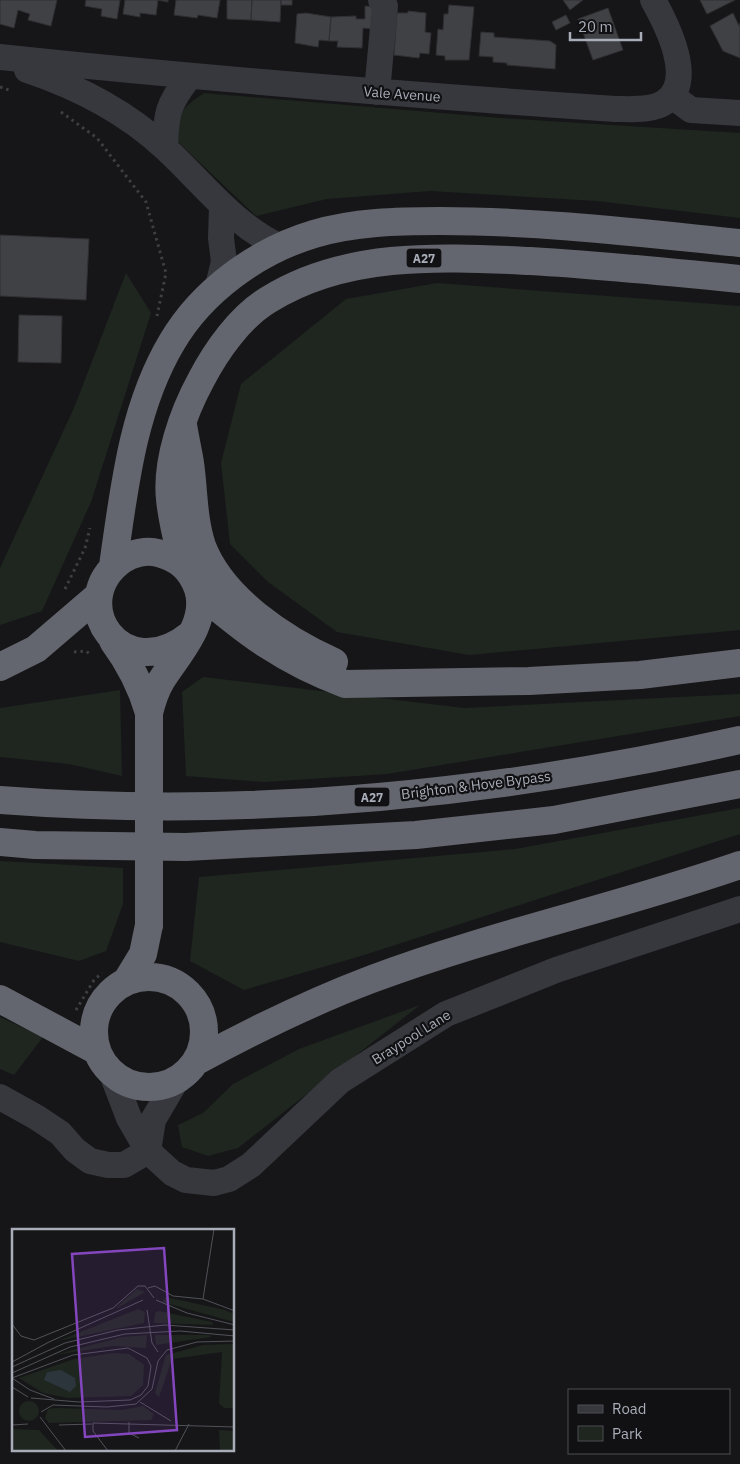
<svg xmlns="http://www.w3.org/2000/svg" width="740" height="1464" font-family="'IBM Plex Sans',sans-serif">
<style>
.green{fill:#1e261f}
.building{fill:#404145;stroke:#303034}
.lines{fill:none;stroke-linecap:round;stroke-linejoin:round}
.path{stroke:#3d3f44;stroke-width:3;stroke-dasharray:2.5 4;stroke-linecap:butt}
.minor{stroke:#37383d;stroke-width:26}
.highway{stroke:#63666e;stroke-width:28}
.highway-bridge{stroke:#63666e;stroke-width:28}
.labels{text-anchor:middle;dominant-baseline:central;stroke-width:4.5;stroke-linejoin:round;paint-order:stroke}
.shield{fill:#111113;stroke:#7b7e86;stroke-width:1}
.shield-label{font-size:12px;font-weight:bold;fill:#a8adb8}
.street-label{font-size:14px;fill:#a8adb8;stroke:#111113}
.inset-road{fill:none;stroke:#505258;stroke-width:1}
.view{fill:#8446be;fill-opacity:0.15;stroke:#8446be;stroke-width:2.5}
.inset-edge{fill:none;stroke:#a8adb8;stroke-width:2.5}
</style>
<rect width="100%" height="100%" fill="#161618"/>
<path class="green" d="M204,93l297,25 239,15v85l-143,-17 -167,-10 -103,8 -71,17 -80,-76c1,-27 6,-32 28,-47z
M126,273l25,40 -60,189 -49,109 -42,14v-57l74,-160z
M437,283l303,23v324l-271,25 -132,-23 -69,-50 -38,-38 -9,-81 20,-79 105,-85z
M203,677l261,31 276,-14v22l-353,58 -123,8 -78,-6 -4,-84z
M120,690l2,86 -53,-12 -69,-7v-49z
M740,808v26l-379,122 -117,34 -54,-29 9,-84 316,-28z
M0,861l123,7v36l-17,47 -27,10 -79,-19z
M420,1005l-182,143 -30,8 -26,-9 -4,-22 25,-12 30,-29 66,-35z
M0,1017l43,20 -29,38 -14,-6z"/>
<path class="building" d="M0,0h57l-6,26 -23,-6 2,-6 -12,-4 -4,18 -14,-4z
M86,0h34l-3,19 -16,-3 1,-7 -17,-3z
M125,0h43v2l-10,-2 -2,15 -16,-2v4l-17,-3z
M176,0h44l-3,18 -19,-3 -1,3 -23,-3z
M227,0h25l-1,20 -24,-1z
M252,0h29l-1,22 -29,-2z
M281,0h11v5h-11z
M563,0h20l-13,10z
M700,0h35l-28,14z
M449,5l25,2 -5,53h-24v-4l-9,-1 2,-26 5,1 1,-16h4z
M365,6l9,1v22l-11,-1 -1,20 -25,-1 1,-6h-9l2,-24 25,-1v3h9z
M608,8l15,42 -30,10 -15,-41z
M408,11l18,2 -1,19 6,1 -2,21 -9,-1 -1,5 -25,-3 3,-42h11z
M306,13l25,4 -2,24 -10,-1 -1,7 -23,-4 2,-29z
M733,13l6,13 1,-3v35l-17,-7 -13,-25z
M566,15l4,8 -14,7 -4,-8z
M481,32l13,1v4l56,4 6,4 -1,24 -48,-4v-2l-14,-1v-5l-14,-1z
M0,235l89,4 -3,61 -86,-4z
M19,315l43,1 -1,47 -43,-1z"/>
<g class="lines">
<path class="path" d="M0,87l12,4
M61,112l36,26 49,64 20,71 -9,43
M65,589l20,-41 5,-20
M74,652l12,-1 5,4
M76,1010l18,-30 8,-7"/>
<path class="minor" d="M0,57c205,22 410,38 615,52 14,0 38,2 50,-7 31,-21 2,-77 -12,-102
M27,70c51,17 98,41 138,78 38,35 68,77 116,99
M377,92l8,-86 -4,-6
M672,96l19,14 49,3
M165,148c1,-35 3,-44 24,-71
M218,286l6,-24 -3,-24 1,-31
M111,1071l18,47 19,33 24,22 14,7 28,3 15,-4 22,-14 89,-84 106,-67 110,-44 184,-61
M0,1097l36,20 24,16 15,17 15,11 18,4h16l24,-14
M148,1151l5,-31 24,-41"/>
<path class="highway" d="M183,425c2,13 5,25 7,38 4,28 3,56 12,83 20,53 83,94 132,116
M183,564c-5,-21 -11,-43 -13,-65 -4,-38 13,-86 31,-119 15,-29 39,-63 67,-80 78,-49 174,-43 262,-39 70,4 140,11 210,18
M113,566c11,-76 19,-157 59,-224 30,-51 85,-91 142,-108 40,-12 84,-13 126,-13 100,0 200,12 300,22
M199,592c49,42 85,69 146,92l184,-3 111,-6 100,-12
M113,641c17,23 28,44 36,72
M0,667l36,-18 63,-54
M149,713c3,-12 6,-22 12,-32 16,-26 48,-58 37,-92 -7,-20 -20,-31 -40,-36 -11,-3 -26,0 -36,7 -58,42 0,130 69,74
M0,800c247,19 499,-6 740,-60
M0,842l35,3 151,2 230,-12 138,-15 186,-36
M94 1032a55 55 0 1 1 110 0a55 55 0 1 1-110 0Z
M126,982l17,-28 6,-29
M0,999l97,52
M195,1062c57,-31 116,-60 177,-83 120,-45 247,-72 368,-114"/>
<path class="highway-bridge" d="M149,925v-212"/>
</g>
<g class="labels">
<g class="shield">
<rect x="406.5" y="248.5" width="35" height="19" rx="4"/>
<rect x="354.5" y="787.5" width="35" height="19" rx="4"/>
</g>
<g class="shield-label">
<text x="424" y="258">A27</text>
<text x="372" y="797">A27</text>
</g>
<g class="street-label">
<text transform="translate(402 94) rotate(4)">Vale Avenue</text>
<text transform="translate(476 785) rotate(-7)">Brighton &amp; Hove Bypass</text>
<text transform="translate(411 1037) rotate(-32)">Braypool Lane</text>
</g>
</g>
<g transform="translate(12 1229)">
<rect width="222" height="222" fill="#161618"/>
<path d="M125,60l8,3 -29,17 4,-5zM154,68l59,13 9,4v8l-72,-20zM126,80l7,3 -1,11 -86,18zM147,82l53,11 1,3 -59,-2 1,-10zM135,106l-1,13 -33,-2 -59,9 68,-18zM143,106h54l2,2 -55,8zM222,115v64h-10l-5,-5 3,-51 -50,7 -13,38 -4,-4 11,-38 37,-10zM101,124l16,1 15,11 -1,20 -12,11 -63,2 -25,-5 -24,-15 55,-19zM7 182a10 10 0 1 1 20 0a10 10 0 1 1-20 0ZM131,177l11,8 -3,6 -102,3 -4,-5 3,-9 9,-1 65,2zM0,200l27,1 19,21h-46zM207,201l15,1v20h-14z" fill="#1e261f"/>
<path d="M49,141l14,8 1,8 -6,6 -26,-12 3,-8z" fill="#2c353c"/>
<path class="inset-road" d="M136,59l7,-2 18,10 30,3 32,12M191,70l11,-70M144,71l31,13 48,12M135,81l5,33 6,9M0,95l9,12 13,4 79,-32 25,-22h7l9,12M0,133l37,-20 94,-42M0,138l53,-24 53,-13 47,-5 70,5M0,144l58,-26 55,-13 55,-3 55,5M0,149l61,-23 55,-7 19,10 4,8 -3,20 -7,9 -11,5 -51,2 -48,-4M0,149l18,12 24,9M0,158l16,10M128,173l31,19M29,183l12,-7 54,2 29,-3 16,-15 6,-28 9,-11 30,-8 38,-1M28,188l26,34M117,193v11l10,5M0,196l16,-1M47,196l33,-1M96,222l-15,-20v-8l142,4M163,222l14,-27"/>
<path class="view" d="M152,19l13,182 -92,7 -13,-183z"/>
<rect width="222" height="222" class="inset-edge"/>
</g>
<rect x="568" y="1389" width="162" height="65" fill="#111113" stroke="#4d4f55"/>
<rect x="578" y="1405" width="25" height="8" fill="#37383d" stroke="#4d4f55"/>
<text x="612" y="1414" font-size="15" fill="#a8adb8">Road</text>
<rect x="578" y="1426" width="25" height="15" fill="#1e261f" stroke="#4d4f55"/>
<text x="612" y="1439" font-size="15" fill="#a8adb8">Park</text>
<path d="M570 32v8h71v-8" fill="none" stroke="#a8adb8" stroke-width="2.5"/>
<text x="578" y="32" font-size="15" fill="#a8adb8" stroke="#111113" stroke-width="4" paint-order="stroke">20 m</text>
</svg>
